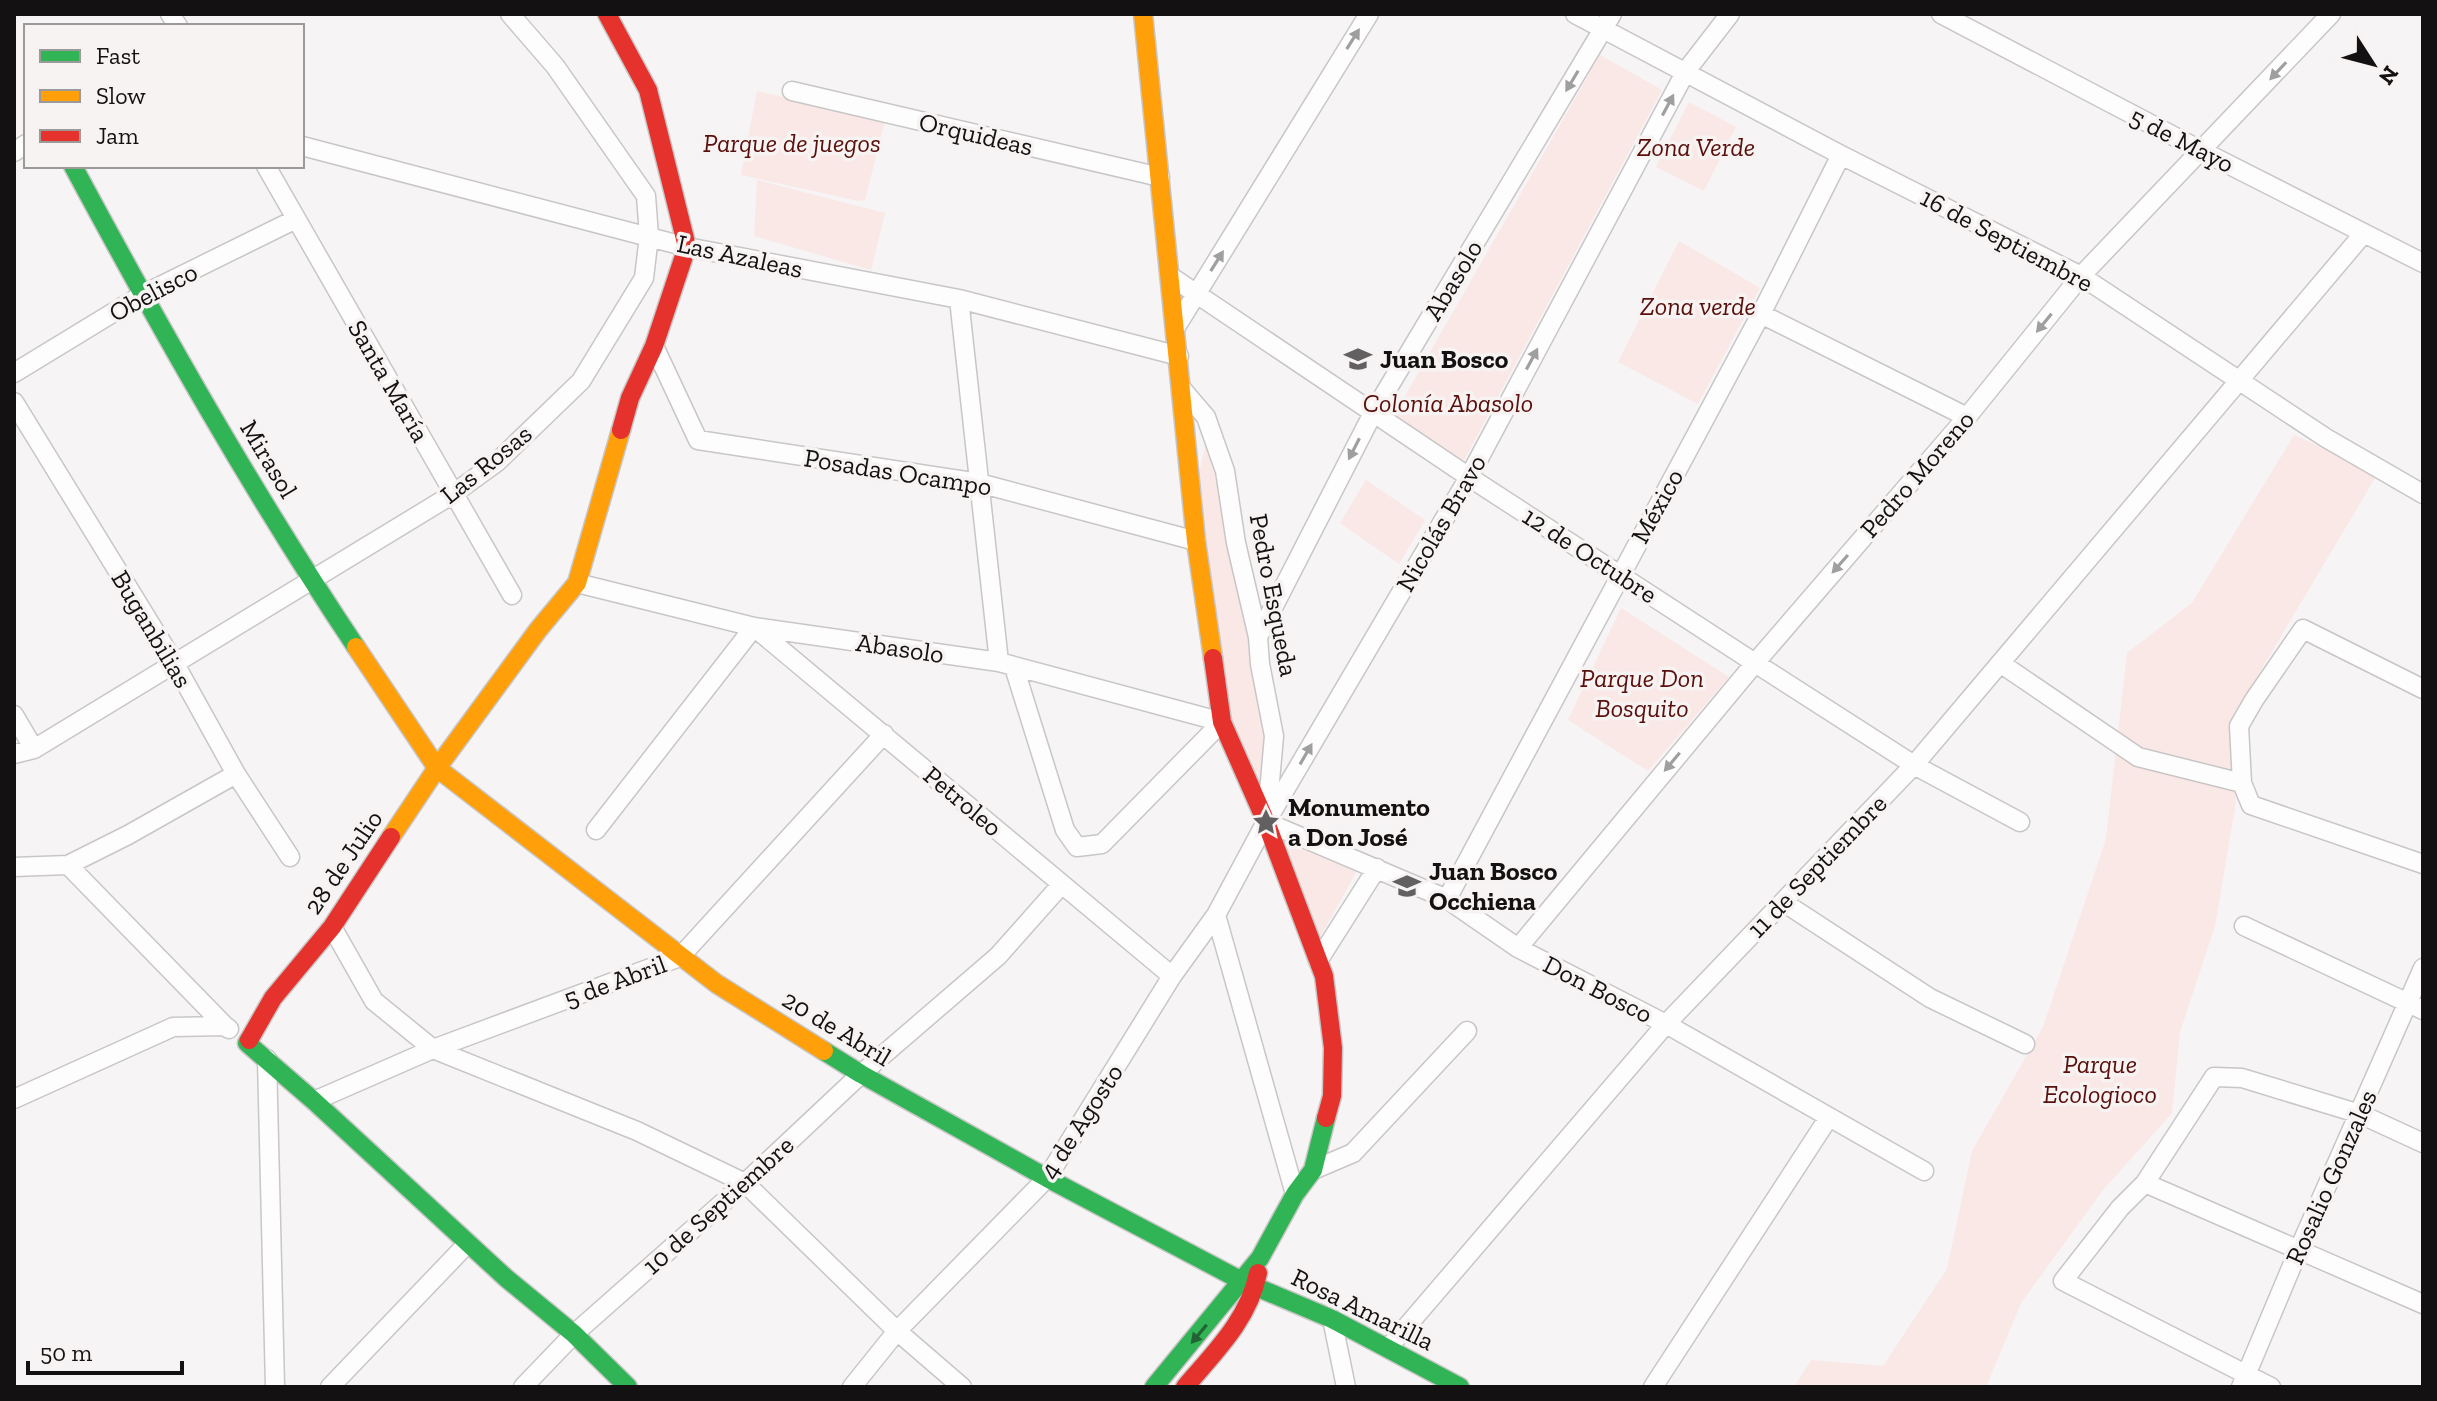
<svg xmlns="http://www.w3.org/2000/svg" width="2437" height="1401" font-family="'Zilla Slab',serif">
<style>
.green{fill:#f9e8e6}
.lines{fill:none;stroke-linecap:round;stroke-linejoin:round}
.street-casing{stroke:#c8c6c6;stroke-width:21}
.fast-casing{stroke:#c8c6c6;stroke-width:21}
.slow-casing{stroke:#c8c6c6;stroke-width:21}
.jam-casing{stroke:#c8c6c6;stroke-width:21}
.street{stroke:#fefdfd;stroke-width:18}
.fast{stroke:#30b455;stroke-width:18}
.slow{stroke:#ff9f0a;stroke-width:18}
.jam{stroke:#e5322d;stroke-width:18}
.oneway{fill:#a09f9f}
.oneway2{fill:#226233}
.labels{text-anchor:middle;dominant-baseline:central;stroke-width:7;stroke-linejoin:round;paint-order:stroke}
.street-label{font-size:26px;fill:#131111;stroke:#f7f3f3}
.park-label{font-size:26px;font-style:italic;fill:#590f0b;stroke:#f7f3f3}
.poi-label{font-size:26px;font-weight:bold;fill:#131111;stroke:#f7f3f3;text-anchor:start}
</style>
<rect width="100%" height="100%" fill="#f6f4f4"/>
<path class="green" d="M1600,55l62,35 -200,374 -69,-47z
M757,91l128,29 -20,80 -6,1 -118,-26z
M1689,102l47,25 -32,64 -48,-24z
M757,180l128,33 -14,57 -117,-34z
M1679,241l81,47 -62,116 -80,-42z
M2294,435l84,38 -145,244 3,85 -21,124 -35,106 -8,81 -69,77 -82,113 -35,84h-192l17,-27 72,6 64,-97 25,-118 71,-124 63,-188 21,-186 65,-50z
M1207,439l62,297 -8,56 -35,-80 -27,-239z
M1366,480l59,40 -26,44 -59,-41z
M1621,608l108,69 -81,94 -80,-51z
M1282,837l77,30 -40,72z"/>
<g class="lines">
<g class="street-casing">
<path id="street" d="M170,14l8,12
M1575,14l266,141 240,121 245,162 97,56
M1941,14l261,137 221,112
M792,91l368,86
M302,146l385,101 272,52 220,57
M14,152l12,-8
M266,166l246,429
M1170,276l299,201 286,186 159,102 106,57
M959,299l40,363
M1761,314l206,103
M1176,327l193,-313
M654,346l44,94 281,43 217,58
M14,373l128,-78 154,-76
M1182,389l24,28 19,54 11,72 22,94 2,27 14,72 -7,79
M14,402l161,262 61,110 54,83
M577,583l177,44 245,35 223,60 -120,122 -25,3 -12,-17 -51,-163
M1258,637l115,-224 239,-399
M2000,663l138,94 104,26
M2423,689l-120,-60 -49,71 -15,26 3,57 9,22 172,59
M14,715l20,34
M14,754l20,-5 419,-255 44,-32 84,-81 63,-103 5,-42 -3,-40 -91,-130 -45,-52
M1266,822l181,77 71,49 148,76 258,147
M596,830l158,-203 418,349
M14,867l54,-2
M1447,899l314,-585 80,-159
M1783,902l147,96 95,46
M1216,915l79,279
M2244,926l179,84
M332,927l42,74 59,48 204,82 108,52 152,148 65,56
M1518,948l237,-285 212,-246 114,-141 250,-262
M1318,961l59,-93
M225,1026l-157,-161 60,-30 108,-61
M267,1059l8,328
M14,1099l159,-72 52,-1 4,3
M314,1101l119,-52 247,-92 204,-223
M1313,1170l40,-17 114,-122
M2145,1183l278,121
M1332,1319l14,68
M1389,1347l277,-323 248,-259 450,-532
M330,1387l138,-144
M523,1387l51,-53 171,-151 116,-109 137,-118 63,-71
M852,1387l45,-56 150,-153 125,-202 44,-61 50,-93 203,-345 217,-406 44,-57
M1653,1387l176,-270
M2241,1387l58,-138 124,-281
M2271,1387l-208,-106 57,-73 25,-25 69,-106 28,1 118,36 63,29"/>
</g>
<g class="fast-casing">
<path id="fast" d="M73,166c88,164 180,327 283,481
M249,1040l-2,3 67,58 192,177 68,56 54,53
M824,1051l37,23 186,104 195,103 90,38 128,68
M1154,1387l106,-129 35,-64 18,-24 13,-52"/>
</g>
<g class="slow-casing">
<path id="slow" d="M1143,14l53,527 17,117
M356,647l81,121 280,216 107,67
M391,837l46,-69 101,-138 39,-47 44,-153"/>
</g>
<g class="jam-casing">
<path id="jam" d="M607,14l41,76 39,157 -33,99 -24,52 -9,32
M1213,658l9,64 44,100 58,154 9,72 -1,48 -6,22
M249,1040l24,-42 59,-71 59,-90
M1185,1387c30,-35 64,-68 73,-114"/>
</g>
<use href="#street" class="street"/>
<use href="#fast" class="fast"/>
<use href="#slow" class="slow"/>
<use href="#jam" class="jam"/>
</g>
<defs><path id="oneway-solid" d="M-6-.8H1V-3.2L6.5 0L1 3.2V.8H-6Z" transform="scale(2)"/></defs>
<g class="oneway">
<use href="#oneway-solid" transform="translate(1353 39) rotate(-58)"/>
<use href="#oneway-solid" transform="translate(2278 71) rotate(133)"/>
<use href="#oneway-solid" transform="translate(1572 81) rotate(121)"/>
<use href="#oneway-solid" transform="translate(1668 105) rotate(-62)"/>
<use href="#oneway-solid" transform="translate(1217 261) rotate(-58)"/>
<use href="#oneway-solid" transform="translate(2044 323) rotate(129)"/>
<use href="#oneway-solid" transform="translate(1532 359) rotate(-62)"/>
<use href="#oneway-solid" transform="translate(1354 449) rotate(117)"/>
<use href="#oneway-solid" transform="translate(1840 564) rotate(131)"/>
<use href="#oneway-solid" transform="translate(1306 754) rotate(-60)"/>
<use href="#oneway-solid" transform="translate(1672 762) rotate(130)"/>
</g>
<use class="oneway2" href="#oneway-solid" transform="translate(1199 1334) rotate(130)"/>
<defs>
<g id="school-bare" transform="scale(2.16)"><path d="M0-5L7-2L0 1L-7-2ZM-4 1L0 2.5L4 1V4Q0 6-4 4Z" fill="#626060" stroke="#f7f3f3" stroke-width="2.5" paint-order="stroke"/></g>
<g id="sight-bare" transform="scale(2.16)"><path d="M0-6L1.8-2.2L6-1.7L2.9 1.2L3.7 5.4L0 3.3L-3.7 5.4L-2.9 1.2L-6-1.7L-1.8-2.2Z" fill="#626060" stroke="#f7f3f3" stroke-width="2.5" paint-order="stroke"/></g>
<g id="university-bare" transform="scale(2.16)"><path d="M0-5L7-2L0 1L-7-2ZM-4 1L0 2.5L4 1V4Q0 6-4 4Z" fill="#626060" stroke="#f7f3f3" stroke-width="2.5" paint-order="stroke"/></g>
</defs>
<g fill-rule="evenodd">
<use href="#school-bare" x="1358" y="359"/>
<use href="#sight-bare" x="1266" y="822"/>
<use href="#university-bare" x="1407" y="886"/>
</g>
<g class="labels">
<g class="street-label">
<text transform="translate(976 134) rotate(13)">Orquideas</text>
<text transform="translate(2182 140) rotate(27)">5 de Mayo</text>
<text transform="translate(2007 240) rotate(28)">16 de Septiembre</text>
<text transform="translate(740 256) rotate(12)">Las Azaleas</text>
<text transform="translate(1453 280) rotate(-59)">Abasolo</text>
<text transform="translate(153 292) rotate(-28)">Obelisco</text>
<text transform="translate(389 381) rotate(60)">Santa María</text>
<text transform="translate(269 459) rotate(59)">Mirasol</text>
<text transform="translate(486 464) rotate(-39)">Las Rosas</text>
<text transform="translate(898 472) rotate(9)">Posadas Ocampo</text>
<text transform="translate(1917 474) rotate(-49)">Pedro Moreno</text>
<text transform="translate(1657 506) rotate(-61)">México</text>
<text transform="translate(1441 523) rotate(-60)">Nicolás Bravo</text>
<text transform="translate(1590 555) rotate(33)">12 de Octubre</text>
<text transform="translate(1274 595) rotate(79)">Pedro Esqueda</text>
<text transform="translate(152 629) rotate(59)">Buganbilias</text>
<text transform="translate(900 648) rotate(8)">Abasolo</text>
<text transform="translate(963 801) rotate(40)">Petroleo</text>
<text transform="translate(343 862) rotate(-56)">28 de Julio</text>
<text transform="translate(1817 866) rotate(-46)">11 de Septiembre</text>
<text transform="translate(615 981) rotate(-20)">5 de Abril</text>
<text transform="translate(1598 989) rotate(27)">Don Bosco</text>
<text transform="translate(837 1028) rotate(31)">20 de Abril</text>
<text transform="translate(1081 1121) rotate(-57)">4 de Agosto</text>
<text transform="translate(2331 1177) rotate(-66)">Rosalio Gonzales</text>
<text transform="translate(718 1205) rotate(-42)">10 de Septiembre</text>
<text transform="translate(1363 1309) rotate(26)">Rosa Amarilla</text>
</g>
<g class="park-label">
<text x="792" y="143">Parque de juegos</text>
<text x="1696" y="147">Zona Verde</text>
<text x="1698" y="306">Zona verde</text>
<text x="1448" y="403">Colonía Abasolo</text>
<text x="1642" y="678">Parque Don<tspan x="1642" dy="30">Bosquito</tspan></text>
<text x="2100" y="1064">Parque<tspan x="2100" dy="30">Ecologioco</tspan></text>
</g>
<g class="poi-label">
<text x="1380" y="359">Juan Bosco</text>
<text x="1288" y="807">Monumento<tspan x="1288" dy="30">a Don José</tspan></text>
<text x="1429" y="871">Juan Bosco<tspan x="1429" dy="30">Occhiena</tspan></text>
</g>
</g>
<rect width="2437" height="1401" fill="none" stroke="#131111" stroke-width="32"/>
<rect x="24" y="24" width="280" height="144" fill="#f7f3f3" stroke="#9c9999" stroke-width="2"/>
<rect x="40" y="50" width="40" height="12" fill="#30b455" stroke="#9c9999" stroke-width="2"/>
<text x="96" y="64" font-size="24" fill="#131111">Fast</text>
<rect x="40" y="90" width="40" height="12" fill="#ff9f0a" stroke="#9c9999" stroke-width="2"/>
<text x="96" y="104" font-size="24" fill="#131111">Slow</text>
<rect x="40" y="130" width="40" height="12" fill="#e5322d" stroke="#9c9999" stroke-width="2"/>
<text x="96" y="144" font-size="24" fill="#131111">Jam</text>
<g transform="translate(2373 64) rotate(126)" stroke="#f7f3f3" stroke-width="6" paint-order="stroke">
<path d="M0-6L14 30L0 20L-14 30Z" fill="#131111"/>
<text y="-12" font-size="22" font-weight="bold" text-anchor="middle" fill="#131111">N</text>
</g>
<path d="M28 1361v12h154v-12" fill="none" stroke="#131111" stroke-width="4"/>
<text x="40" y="1361" font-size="24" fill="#131111" stroke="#f7f3f3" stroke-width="6" paint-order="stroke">50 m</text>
</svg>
